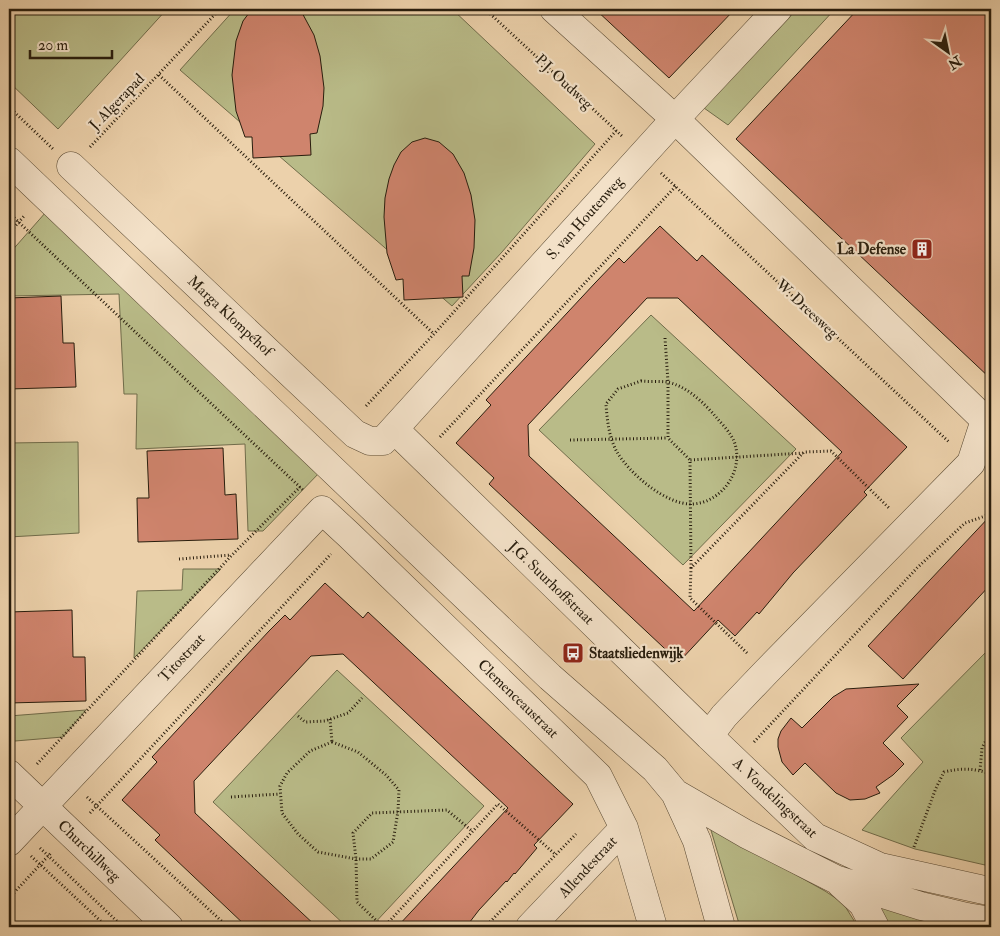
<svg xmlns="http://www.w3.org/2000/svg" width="1000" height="936" font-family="'IM FELL Double Pica',serif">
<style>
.green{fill:#b9bb88;stroke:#706c4a}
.building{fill:#cf846d;stroke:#281d0d;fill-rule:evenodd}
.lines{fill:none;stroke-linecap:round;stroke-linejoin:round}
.minor-casing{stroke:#594a34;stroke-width:29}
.path{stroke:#281d0d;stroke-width:3;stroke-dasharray:1 2.5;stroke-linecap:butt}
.minor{stroke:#f3e1c8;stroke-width:28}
.labels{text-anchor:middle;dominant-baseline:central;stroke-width:4.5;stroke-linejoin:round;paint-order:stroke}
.street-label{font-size:15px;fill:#281d0d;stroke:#f3e1c8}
.poi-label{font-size:15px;font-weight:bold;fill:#281d0d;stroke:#f3e1c8;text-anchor:end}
</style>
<rect width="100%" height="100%" fill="#ecd1ab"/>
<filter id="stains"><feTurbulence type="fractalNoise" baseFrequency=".004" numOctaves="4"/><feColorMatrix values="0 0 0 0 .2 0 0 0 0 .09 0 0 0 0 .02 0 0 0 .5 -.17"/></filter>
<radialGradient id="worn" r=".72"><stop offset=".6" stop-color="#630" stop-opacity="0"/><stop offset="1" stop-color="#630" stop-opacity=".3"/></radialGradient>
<path class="green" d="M9,9h158l-109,120 -49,-47z
M235,9h217l143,135 -93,108 -50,54 -272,-236z
M797,9h38l-107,116 -24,-17z
M46,212l275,259 -58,60h-15l-3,-87 -109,5 1,-55h-13l-5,-100 -110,2v-42z
M651,315l145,134 -113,116 -144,-135z
M78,442l1,91 -70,4v-94z
M183,569h38l-87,89 3,-67 45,-1z
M991,647v216l-6,2 -70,-16 -53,-19 61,-68 -22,-24z
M337,670l147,136 -113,121h-24l-134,-125z
M86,710l-23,27 -48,4 -6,-6v-19z
M710,827l115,64 18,12 15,24h-118z
M878,905l49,17 38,5h-80z"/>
<path class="building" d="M252,9h48l14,26 6,21 4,32 -1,18 -6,27 -7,1 1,21 -58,3 -1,-21h-7l-9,-26 -4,-36 4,-34 7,-20z
M595,9h140l-66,69z
M858,9h133v370l-255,-240z
M425,138l14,4 14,12 11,19 7,22 4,25 -1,28 -5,28h-7l1,21 -59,3 -1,-21 -7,1 -9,-27 -3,-36 1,-19 4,-19 5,-14 7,-13 11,-10z
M660,226l37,35 5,-6 205,192 -43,45 3,3 -74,78 -34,41 -2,-2 -22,24 -17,-16 -39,42 -190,-178 5,-6 -38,-35 35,-38 -5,-5 109,-117 24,-25 5,5zM647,298h31l164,154 -148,159 -165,-155 -1,-31z
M61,296l2,47h11l2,44 -67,2v-91z
M223,448l2,47 11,-1 2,45 -100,3 -1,-44h12l-2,-47z
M991,515v69l-88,95 -35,-33z
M325,583l38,35 5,-6 205,192 -39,41 3,3 -22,26 -1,-1 -7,9 -1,-1 -27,29 -13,17h-69l111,-119 -165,-154 -32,2 -117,125 1,32 122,114h-70l-92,-87 5,-5 -38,-35 35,-38 -5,-5 117,-126 16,-16 5,5z
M72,610l1,47h12l1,44 -77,2v-91z
M919,684l-22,22 11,11 -25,26 21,21 -11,11 -17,12 4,6 -15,6 -15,1 -14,-7 -31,-30 -12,12 -11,-13 -4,-15v-8l3,-8 10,-13 11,10 31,-31 13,-8z"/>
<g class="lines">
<g class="minor-casing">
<path id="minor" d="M554,9l121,110 310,301 6,-7
M9,161l541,516 105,92 20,24 22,48 24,86
M71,166l284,268 15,7h13l292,-322 103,-110
M394,429l315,307 15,-20 42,-44 205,-209 14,-43
M709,736l106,101 65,30 104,23 7,-1
M9,774l160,153
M675,793l71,41 89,45 86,27 46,11 24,4
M9,842l313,-332 27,25 249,241 26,52 29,99
M841,884l22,20 12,23
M530,927l94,-99"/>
</g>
<path class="path" d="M485,9l137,127
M159,75l275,259
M9,107l44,42
M90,147l130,-138
M661,173l288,269
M9,213l294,277
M9,233l16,-18
M665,338l3,44v56l22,22
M641,381c8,1 18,0 26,1 20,4 37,21 49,35 6,7 14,15 18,24 11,29 -12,62 -42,63 -26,1 -63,-31 -75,-52 -8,-14 -10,-33 -11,-48l12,-15z
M366,406l68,-72 182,-203
M440,437l236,-251
M570,440l98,-2
M179,559l52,-4
M691,568l-1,-108 113,-7
M747,653l-57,-55 1,-30 113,-116 27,-1 58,57
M298,716l7,6 20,-1 23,-8 14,-15
M330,719l2,23
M332,742l26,10 28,23 13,15 -1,21 -5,31 -22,17h-15l-38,-7 -20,-18 -16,-21 -2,-27 7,-13 23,-22z
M754,742l163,-174 48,-45 26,-9
M37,764l195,-209 68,-68
M980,770l2,-22 9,-17
M87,797l141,130
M231,797l49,-3
M90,813l241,-259
M914,847l22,-59 8,-16c17,-4 30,-4 47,2
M40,848l83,79
M31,856l76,71
M9,898l42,-45
M383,927l-26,-25 -1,-43 -3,-26 19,-20 75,-3 25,21
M384,927l114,-123 58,51
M485,927l91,-93"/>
<use href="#minor" class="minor"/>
</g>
<defs>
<g id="building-square" transform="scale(1.125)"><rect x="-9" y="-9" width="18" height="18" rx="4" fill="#8f2418" stroke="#f3e1c8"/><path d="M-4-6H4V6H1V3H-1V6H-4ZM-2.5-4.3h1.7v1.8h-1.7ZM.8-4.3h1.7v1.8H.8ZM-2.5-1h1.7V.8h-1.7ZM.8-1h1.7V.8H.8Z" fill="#fff"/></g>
<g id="bus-square" transform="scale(1.125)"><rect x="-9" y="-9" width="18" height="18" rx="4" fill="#8f2418" stroke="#f3e1c8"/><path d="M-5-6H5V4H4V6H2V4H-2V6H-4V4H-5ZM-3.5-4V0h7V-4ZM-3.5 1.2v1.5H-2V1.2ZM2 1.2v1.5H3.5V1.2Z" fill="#fff"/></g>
</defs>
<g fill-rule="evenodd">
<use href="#building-square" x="922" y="249"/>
<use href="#bus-square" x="573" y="653"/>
</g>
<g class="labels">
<g class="street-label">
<text transform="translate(564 82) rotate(43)">P.J. Oudweg</text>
<text transform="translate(117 102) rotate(-46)">J. Algerapad</text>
<text transform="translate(585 218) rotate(-48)">S. van Houtenweg</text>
<text transform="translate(807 309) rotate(43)">W. Dreesweg</text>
<text transform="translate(230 316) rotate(43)">Marga Klompéhof</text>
<text transform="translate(551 583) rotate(44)">J.G. Suurhoffstraat</text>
<text transform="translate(182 658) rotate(-47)">Titostraat</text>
<text transform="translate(518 699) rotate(44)">Clemenceaustraat</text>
<text transform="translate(775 798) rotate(43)">A. Vondelingstraat</text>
<text transform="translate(89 851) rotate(44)">Churchillweg</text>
<text transform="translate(588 867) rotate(-47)">Allendestraat</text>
</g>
<g class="poi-label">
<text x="906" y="249">La Defense</text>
<text x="589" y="653" text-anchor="start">Staatsliedenwijk</text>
</g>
</g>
<rect width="1000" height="936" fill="none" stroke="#ecd1ab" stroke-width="30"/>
<rect x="10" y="10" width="980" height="916" fill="none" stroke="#281d0d" stroke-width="2.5"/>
<rect x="15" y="15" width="970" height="906" fill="none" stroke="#281d0d"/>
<g transform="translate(948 52) rotate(147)" stroke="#f3e1c8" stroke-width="4" paint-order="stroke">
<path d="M0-4L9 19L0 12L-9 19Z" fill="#281d0d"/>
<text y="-8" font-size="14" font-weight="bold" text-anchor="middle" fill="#281d0d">N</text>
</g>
<path d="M30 50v8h82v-8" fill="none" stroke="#281d0d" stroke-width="2.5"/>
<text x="38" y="50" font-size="15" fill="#281d0d" stroke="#f3e1c8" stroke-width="4" paint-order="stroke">20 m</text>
<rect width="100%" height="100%" filter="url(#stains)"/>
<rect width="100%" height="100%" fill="url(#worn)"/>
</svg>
